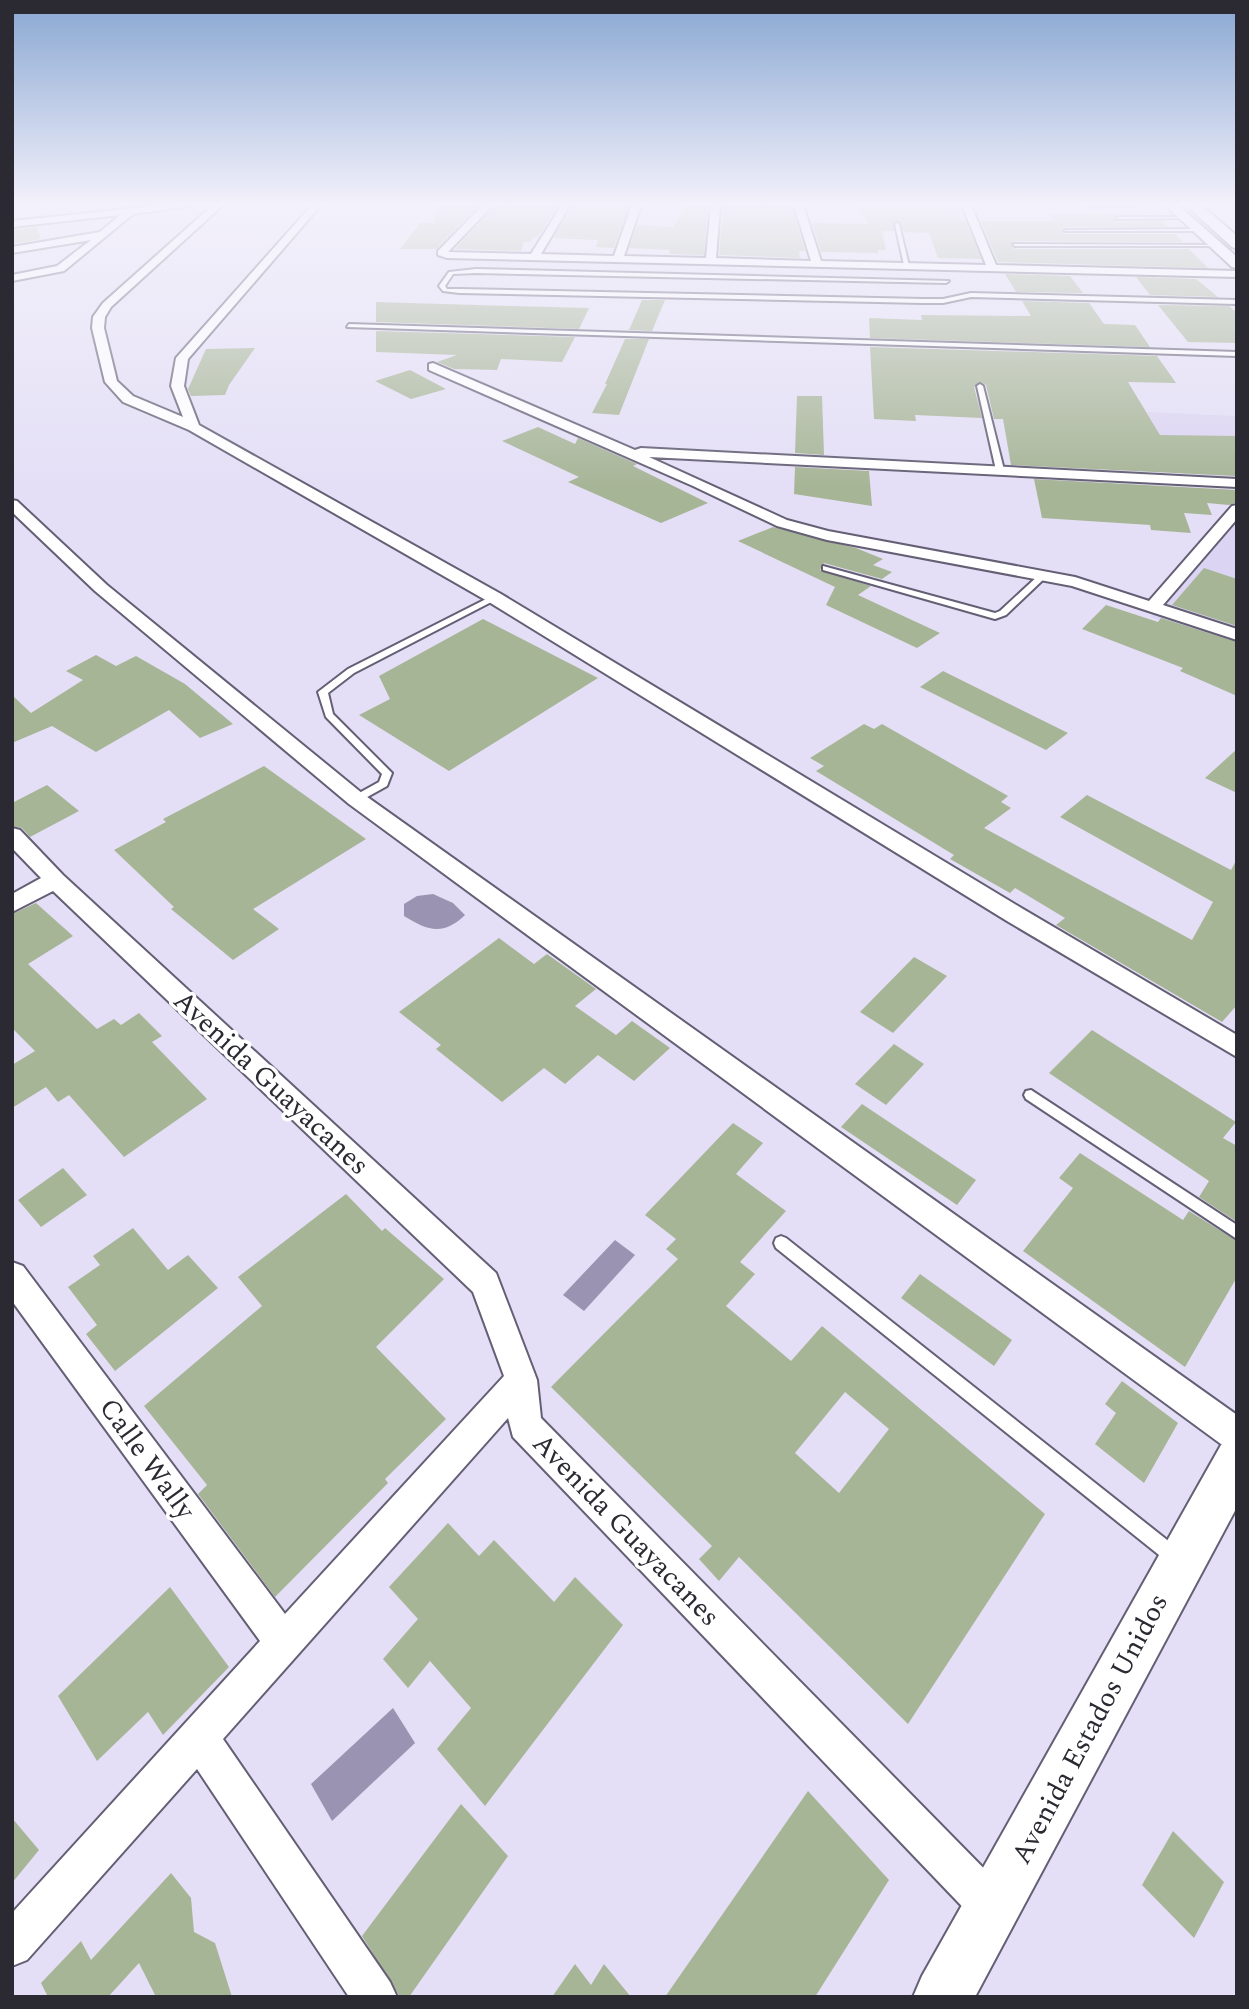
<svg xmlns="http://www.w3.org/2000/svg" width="1249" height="2009" font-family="Spectral,serif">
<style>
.built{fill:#dbd4f2}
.water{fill:#9a93b1}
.building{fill:#a7b597;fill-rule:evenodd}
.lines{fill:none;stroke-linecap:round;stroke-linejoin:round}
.lane-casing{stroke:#645f74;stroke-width:4}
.street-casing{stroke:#645f74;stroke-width:4}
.secondary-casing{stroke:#645f74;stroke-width:4}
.highway-casing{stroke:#645f74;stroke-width:4}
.lane{fill:#fff;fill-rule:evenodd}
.street{fill:#fff;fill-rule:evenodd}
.secondary{fill:#fff;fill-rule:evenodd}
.highway{fill:#fff;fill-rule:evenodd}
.labels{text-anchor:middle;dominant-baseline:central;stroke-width:7;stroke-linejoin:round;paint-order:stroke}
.near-street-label{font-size:28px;fill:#2b2931;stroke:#fff}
</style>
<rect width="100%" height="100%" fill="#e4dff6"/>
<path class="built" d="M1147,412l90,4v61l-55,-3z
M1237,522v123l-87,-28z"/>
<path class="water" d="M433,894l20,9 12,12c-22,21 -37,16 -61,1v-12l13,-8z
M615,1240l20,15 -51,56 -21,-16z
M393,1708l22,35 -83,78 -21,-37z"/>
<path class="building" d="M437,205h42l-43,44h-36l20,-26h15z
M496,205h63l-21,32h-5l-2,5h-7l-3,9 -66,-2z
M573,205l56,2 -15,41 -18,-1 2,-7 -45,-2z
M686,205h22l-4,50 -35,-1 1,-4 -41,-2 8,-23 36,2z
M723,205h69l13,46h-6l1,7 -81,-3z
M860,206l98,1 3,14h5l15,38 -43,-1 -9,-25 -25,-1 -6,-11 -5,2 1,8h-12l4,19h-8v3l-57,-1 -9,-29 56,1z
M1154,213l2,1h-38l-5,5 3,3 46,-1 6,6h-102l-5,3 3,4h111l8,8 -170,-1 -3,3 5,5h174l19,19 -210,-6 -17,-41h74l-7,-7z
M37,227l4,12 -29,5v-14z
M1005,274l65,2 13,17 -67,-1z
M1136,277l60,2 22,18 -68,-2z
M642,300h23l-13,31 -23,-1z
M1022,301l67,2 15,21 31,1 15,22 -280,-9 -1,-20 53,2 -1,-5 110,1z
M376,302l138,4 75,2 -10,21 -203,-7z
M1158,305l71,1 8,7v30l-49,-1z
M376,331l199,6 -13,25 -61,-3 -4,11 -43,-1 -17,-7 20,-7 -81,-3z
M625,339h24l-30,76 -27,-2 15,-29h-2z
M870,347l287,9 19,27 -48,-1 32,53 77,1v40l-226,-11 -8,-46h-9l-8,-34 -5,-3 -7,5 8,31 -67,-3 1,6 -42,-2z
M255,348l-26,37 -4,10 -34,1 -3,-7 18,-40z
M410,370l36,19 -35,10 -36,-18z
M797,396h25l2,59 -29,-2z
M538,427l37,17 3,-6 59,26 -4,2 75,37 -47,20 -93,-41 11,-5 -77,-36z
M795,467l74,4 3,35 -78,-12z
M1034,479l203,11v12l-8,3 -22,-2 5,12 -28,-2 7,20 -40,-3 -1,-5 -108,-7z
M773,527l83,21 27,11 -10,6 19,7 -10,7 -58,-16 -4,7 51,16 -13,9 82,38 -23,15 -91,-43 9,-18 -97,-46z
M1204,568l33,11v47l-65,-21z
M1106,605l52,17 3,-4 76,24v54l-57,-25 3,-3 -101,-39z
M483,619l115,59 -149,93 -90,-56 31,-16 -11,-23z
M96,655l20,11 20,-10 49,28 48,40 -33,14 -31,-28 -73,42 -44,-26 -40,17v-48l19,18 52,-33 -17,-9z
M943,671l125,62 -22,17 -126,-63z
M864,724l10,5 8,-5 126,72 -7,6 10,6 -27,20 208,112 21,-38 -153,-85 27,-22 144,75 6,-11v146l-15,17 -166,-97 9,-7 -50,-30 -5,5 -60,-34 4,-4 -138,-84 8,-5 -14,-8z
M1237,749v44l-32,-15z
M264,766l102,73 -113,70 26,20 -46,31 -62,-51 3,-2 -60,-57 52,-28 -3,-3z
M47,785l32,26 -49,26 -8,-9 -10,-2v-23z
M36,903l37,33 -45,28 69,65 17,-10 7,6 18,-12 23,23 -10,6 55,57 -83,58 -55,-62 -11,7 -12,-15 -34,21v-43l23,-14 -23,-23v-114z
M499,938l35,26 13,-10 49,35 -21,17 41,29 16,-14 38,27 -36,33 -36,-26 -33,29 -21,-16 -42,34 -66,-53 5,-4 -42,-33z
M914,957l33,19 -54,57 -33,-21z
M1092,1030l144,92 -13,16 14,8v76l-38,-25 10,-16 -160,-108z
M894,1044l30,20 -38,41 -31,-21z
M862,1104l114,76 -19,25 -116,-78z
M733,1123l30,20 -27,31 50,37 -46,51 15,12 -29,32 65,55 31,-35 223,188 -137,210 -169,-167 -20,24 -20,-22 13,-13 -161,-159 127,-128 -12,-10 10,-10 -31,-24zM845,1392l44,37 -50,64 -44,-40z
M1080,1153l103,67 6,-9 48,30v36l-52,90 -162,-116 50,-63 -14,-10z
M63,1168l24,27 -46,32 -23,-27z
M346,1194l36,37 3,-3 59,51 -68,68 70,72 -61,60 3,4 -113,114 -77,-103 9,-9 -63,-79 118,-100 -24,-29z
M133,1228l35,42 20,-15 30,33 -103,83 -29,-37 11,-9 -29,-38 32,-22 -7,-9z
M920,1274l92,66 -18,26 -93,-68z
M1122,1381l56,42 -34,60 -49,-39 21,-31 -11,-9z
M448,1523l31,33 15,-16 60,62 21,-25 48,48 -138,181 -48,-57 34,-41 -41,-47 -22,27 -25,-29 35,-40 -29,-32z
M170,1587l59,80 -66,68 -15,-23 -51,49 -39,-65z
M808,1791l81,89 -74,117h-150z
M461,1804l47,52 -99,141h-9l-38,-61z
M12,1818l27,32 -27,33z
M1173,1831l51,51 -30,56 -52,-53z
M171,1873l20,25 3,34 21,11 17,54h-76l-17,-34 -31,34h-60l-7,-14 40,-42 10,19z
M575,1964l16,21 13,-21 27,33h-79z"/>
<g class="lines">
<g class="lane-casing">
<path id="lane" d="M1087,205h49l-48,2z
M1118,217h67l2,1 -71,1z
M897,223l2,1 10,42 -5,-1 -9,-41z
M1199,229l2,2h-137l2,-1z
M1013,244l204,1 2,1h-204z
M476,269l473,12 -3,2 -470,-10 -23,1 -8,12 2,3h12l464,10h20l28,-6 266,7v4l-266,-7 -28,6h-20l-464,-10 -16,-2 -4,-5 10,-14z
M349,324l888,28v4l-890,-29z
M980,384l3,2 21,84 -4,2 -4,-2 -19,-84z
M823,566l172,47 5,-2 40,-37 7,2 -41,39 -11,4 -172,-49z
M492,596l7,2 -145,75 -26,20 5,21 59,59 -5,13 -27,15h-8v-4l27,-15 3,-8 -56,-57 -8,-25 30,-23z
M1031,1090l206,135v14l-211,-140 -2,-4 2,-4z
M781,1236l5,2 395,313 3,6 -3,6 -6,3 -6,-3 -393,-315 -2,-5 2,-5z"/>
</g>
<g class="street-casing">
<path id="street" d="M165,205h30l-62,9 -69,57 -52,10v-6l45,-9 34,-26 -79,13v-6l88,-15 20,-17 -108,12v-6z
M213,205h10l-112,102 -6,10 -1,11 13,53 16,15 50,21 -12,-31 5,-28 136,-153h9l-133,154 -4,27 15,39 302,169 522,315 214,126v22l-230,-136 -518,-319 -300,-172 -66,-28 -18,-20 -13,-54 1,-11 10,-14z
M483,205h10l-45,47 83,2 31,-49h8l-29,49 73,2 18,-51h9l-17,51 82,2 5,-53h9l-4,53 95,3 -17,-56h9l18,56 165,4 -24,-60h9l25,60 241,6v6l-790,-19 -9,-3v-4z
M433,363l202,87 6,-2 596,31v8l-588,-30 138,63 41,11 247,46 74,24 83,-95 5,-1v14l-74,86 74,24v11l-165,-54 -245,-46 -50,-14 -84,-40 -264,-116v-6z
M12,500l5,1 90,84 256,209 874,621v36l-12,-4 -876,-643 -254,-213 -83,-79z
M12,828l8,2 43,45 433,398 41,107 4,38 467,475 6,15 -6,15 -15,6 -15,-6 -465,-486 -5,-19 -285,321 167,243 7,15h-48l-152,-228 -170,191 -15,6v-53l248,-272 -248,-340v-39l11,4 262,348 219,-238 -31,-84 -420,-401 -41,21v-18l29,-16 -29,-30z"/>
</g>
<g class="secondary-casing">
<path id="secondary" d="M1165,205h13l59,52v11l-5,-1z
M1237,1438v69l-262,490h-62l9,-21 299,-531z"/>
</g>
<g class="highway-casing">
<path id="highway" d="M1186,205h15l36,31v13l-5,-2z"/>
</g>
<use href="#lane" class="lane"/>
<use href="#street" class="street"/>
<use href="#secondary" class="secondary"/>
<use href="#highway" class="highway"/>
</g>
<linearGradient id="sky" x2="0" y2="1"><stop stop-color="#89a7d2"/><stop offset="0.42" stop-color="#f3f1fb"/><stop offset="1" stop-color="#f3f1fb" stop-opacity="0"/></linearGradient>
<rect width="1249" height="486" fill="url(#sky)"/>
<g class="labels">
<g class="near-street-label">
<text transform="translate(271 1083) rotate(43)">Avenida Guayacanes</text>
<text transform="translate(147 1459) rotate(54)">Calle Wally</text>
<text transform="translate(626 1530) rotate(46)">Avenida Guayacanes</text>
<text transform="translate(1090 1729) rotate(-62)">Avenida Estados Unidos</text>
</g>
</g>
<rect width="1249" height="2009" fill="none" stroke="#2b2931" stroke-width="28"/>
</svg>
